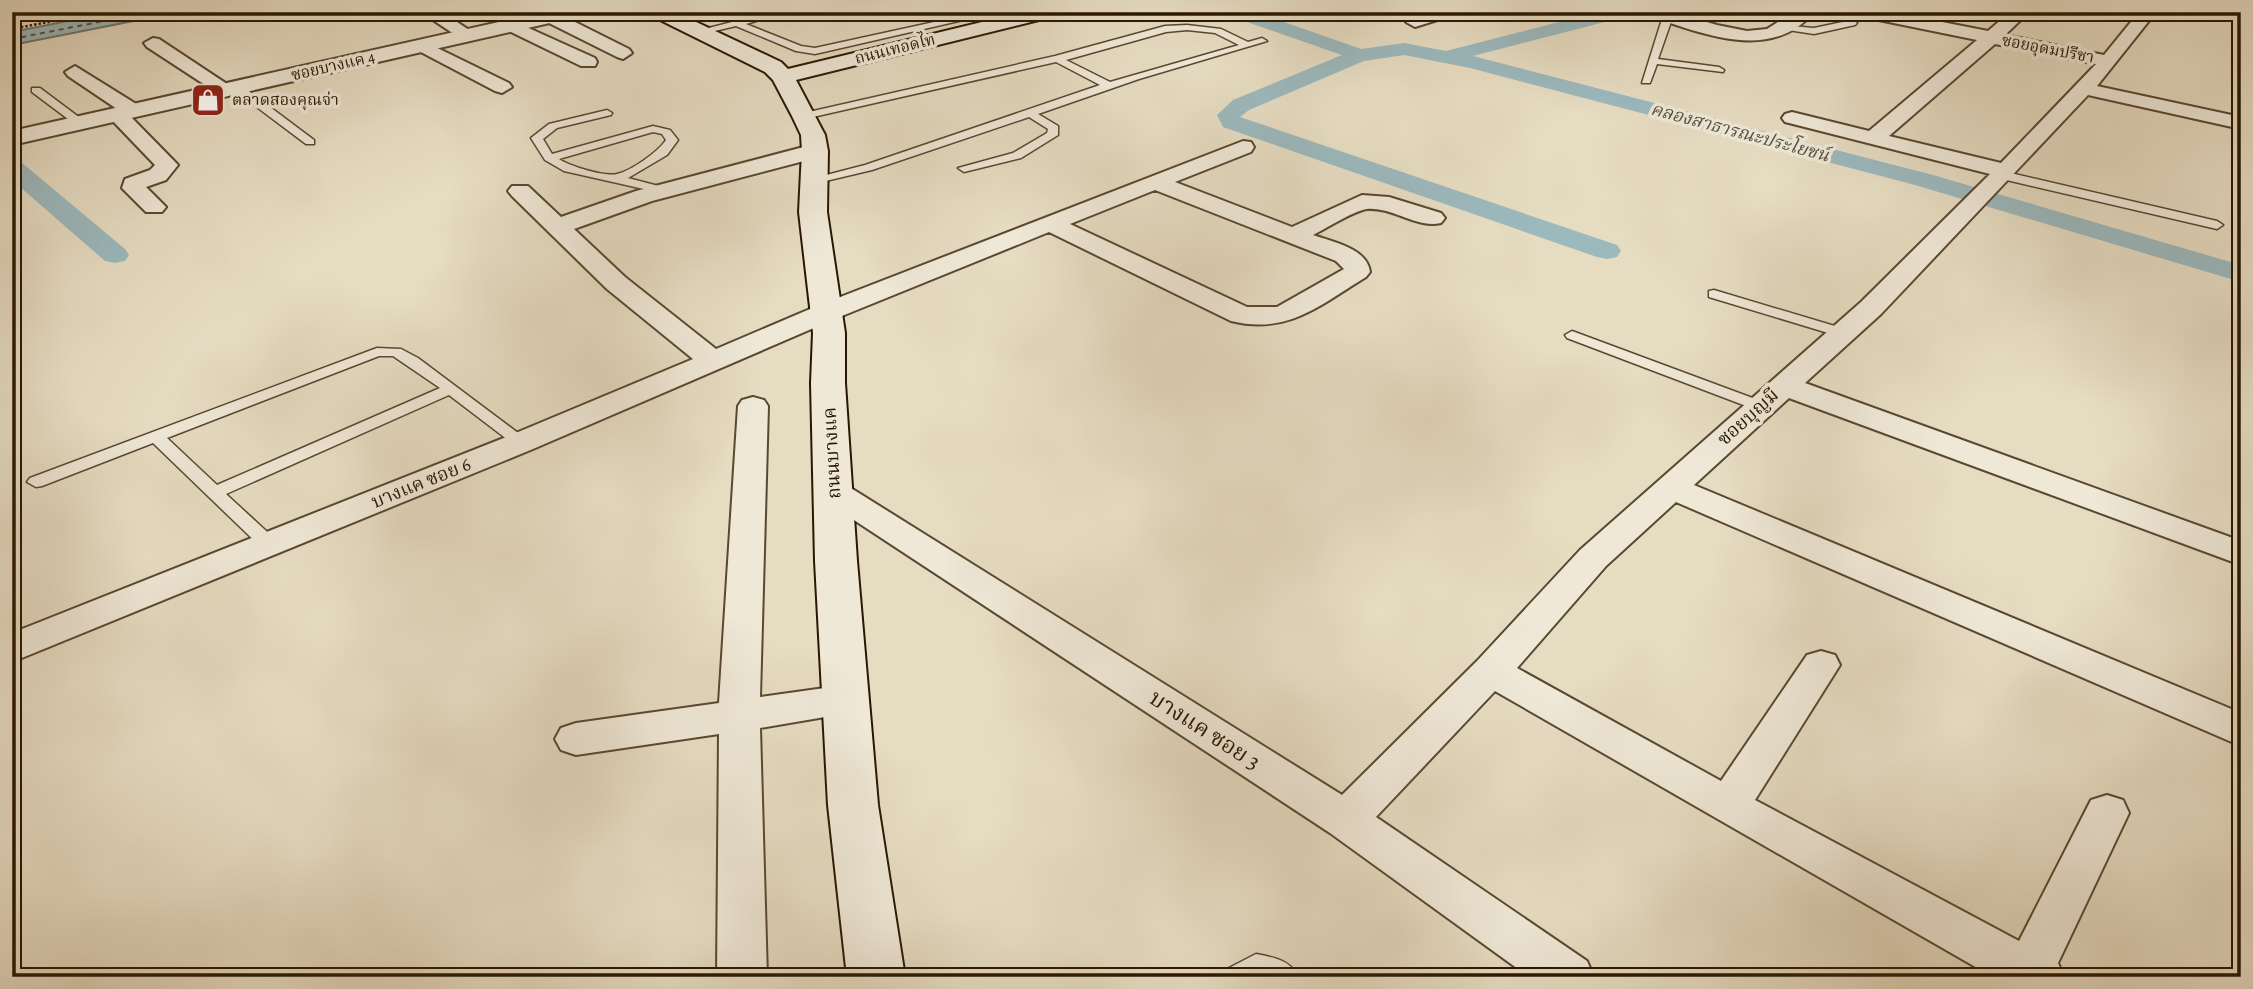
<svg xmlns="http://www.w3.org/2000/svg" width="2253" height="989" font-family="Alegreya,'Noto Serif Thai',serif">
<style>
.water{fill:#9cb9be;stroke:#6e7872;stroke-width:2}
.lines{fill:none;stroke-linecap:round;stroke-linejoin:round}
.canal{fill:#9cb9be;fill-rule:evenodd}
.ferry{stroke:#525042;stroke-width:2;stroke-dasharray:5 4.5;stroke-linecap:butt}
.service-casing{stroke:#594830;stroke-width:3}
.minor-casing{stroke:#594830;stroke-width:4}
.tertiary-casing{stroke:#594830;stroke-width:4}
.secondary-casing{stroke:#2a1700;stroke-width:4}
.path{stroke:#2a1700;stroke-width:2.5;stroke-dasharray:2.5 2;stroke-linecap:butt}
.service{fill:#efe8d7;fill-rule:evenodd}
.minor{fill:#efe8d7;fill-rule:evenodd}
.tertiary{fill:#efe8d7;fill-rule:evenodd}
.secondary{fill:#efe8d7;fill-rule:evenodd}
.labels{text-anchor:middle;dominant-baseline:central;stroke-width:7;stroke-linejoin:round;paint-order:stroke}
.far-street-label{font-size:16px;fill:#2a1700;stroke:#efe8d7}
.far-poi-label{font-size:16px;fill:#2a1700;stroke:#efe8d7;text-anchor:start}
.far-water-label{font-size:18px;font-style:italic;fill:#525042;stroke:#efe8d7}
.street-label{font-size:19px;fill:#2a1700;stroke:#efe8d7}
.near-street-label{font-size:23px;fill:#2a1700;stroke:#efe8d7}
</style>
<rect width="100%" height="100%" fill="#e6dcc2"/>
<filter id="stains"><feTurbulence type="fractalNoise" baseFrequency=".00286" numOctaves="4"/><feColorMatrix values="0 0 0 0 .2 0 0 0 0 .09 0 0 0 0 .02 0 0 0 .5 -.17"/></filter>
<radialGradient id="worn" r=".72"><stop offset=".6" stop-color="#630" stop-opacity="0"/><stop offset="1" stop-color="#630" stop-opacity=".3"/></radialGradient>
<path class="water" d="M113,12h66l-167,33v-13z"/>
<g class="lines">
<path class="canal" d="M1228,12h28l105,37 43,-6 42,8 152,-39h32l-2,4 -155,40 460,119 308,90v17l-326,-97 -445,-117 -66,-13 -40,6 -115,49 -9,7 377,128 4,6 -4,6 -10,2 -10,-2 -374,-130 -6,-12 16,-15 109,-45 -112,-39z
M12,160l9,2 104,87 4,6 -4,6 -10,2 -10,-2 -93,-81z"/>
<path class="ferry" d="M12,39l138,-27"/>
<g class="service-casing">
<path id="service" d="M771,12h16l-41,12 55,22 14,2 165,-36h18l-183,42 -19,-3 -60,-25 -34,8 -5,-3z
M1668,13l5,3 -15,43 61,8 5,3 -1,2 -66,-8 -7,19h-8l21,-67z
M1852,20l5,3 -2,2 -41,9 -40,-6 5,-3 35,3z
M1187,25l34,4 27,13 14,-4 5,3 -128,38 -101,35 20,12v9l-37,23 -57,14 -6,-4 55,-15 34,-20 1,-4 -19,-12 -157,53 -59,14 -6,-4 58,-15 235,-80 -44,-23 -252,57 -4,-1v-4l255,-58 110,-30zM1187,30l28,3 24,12 -129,37 -44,-22 100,-28z
M234,86h8l72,54v4h-8l-72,-54z
M32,88h8l44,33v4h-8l-44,-33z
M607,110l5,3 -1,2 -54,13 -14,11 9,15 101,-28 17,4 8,10 -11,15 -39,23 38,10v6l-102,-23 -19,-11 -14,-22 18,-14zM653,132l9,2 4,6c-8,12 -35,31 -49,34 -13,3 -48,-8 -58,-15z
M2002,171l215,50 6,4 -6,4 -219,-51 -2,-3z
M1714,290l134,40 2,3 -7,4 -5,-1 -129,-39v-6z
M1572,331l194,72 2,3 -8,5 -6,-2 -187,-71 -2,-3z
M377,348l24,1 17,9 112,84 -2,4h-12l-67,-51 -223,99 51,47 2,4 -2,4h-14l-110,-106 -111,43 -6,1 -9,-5 3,-4zM379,356h14l47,32 -223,97 -50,-47z
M1256,954c16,3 35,6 42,23h-75l4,-8z"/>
</g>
<g class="minor-casing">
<path id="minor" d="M421,12h21l36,24 -9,5 -6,-1z
M549,12l8,1 72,36 3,4 -9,6 -6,-2 -72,-36 -3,-4z
M1427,12h25l-2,4 -35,11 -9,-5 3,-4z
M1646,12h27l44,13 30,6 20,-2 27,-17h20c-44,52 -113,20 -166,4z
M1856,12h35l97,19 22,-19h19l-24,23 99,20 35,-43h17l-59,74 144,31v12l-153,-34 -207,219 -76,69 436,158v24l-452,-167 -95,87 547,228v33l-565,-244 -70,64 -89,102 204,113 86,-126 14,-4 14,4 5,10 -85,135 264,141 72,-141 16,-5 16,5 6,13 -71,150 6,14h-71l-498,-286 -119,126 211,144 7,16h-65l-199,-144 -508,-334 -5,-7 5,-7 12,-3 12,3 496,310 135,-134 103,-111 281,-248 129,-128 -205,-52 -3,-4 3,-4 7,-2 77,19 108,-91 -113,-23zM1995,44l101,20 -95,99 -112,-27z
M513,21l82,37 2,4 -2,4h-14l-74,-36 -3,-4z
M153,38l6,1 77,51 -3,4h-14l-72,-47 -3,-4z
M423,41l86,42 3,4 -10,6 -7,-2 -78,-41 -3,-4z
M75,66l66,41 3,4 -3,4 -11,1 48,49 -12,15 -20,7 20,20 -4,5h-16l-24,-24 3,-9 25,-9 5,-5 -48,-50 3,-4 7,-2 -49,-33 -3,-4z
M1243,141l8,1 3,5 -3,5 -76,30 117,45 70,-32 27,2 52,16 4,5 -4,5c-24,6 -48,-16 -74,-14 -14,2 -40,19 -54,26 20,7 54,13 57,37l-4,5c-46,28 -78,58 -135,44l-182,-89 -212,86 -304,131 -521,213v-29l499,-198 182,-76 -86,-70 -95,-93 -4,-5 4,-5h16l33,31 75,-26 179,-47 8,2 3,5 -3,5 -171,45 -78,28 51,48 91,72 101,-43zM1155,190l181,71 8,8 -67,38h-30l-177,-83z
M753,397l11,3 4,6 -8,291 86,-12 14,4 6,11 -6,11 -100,17 7,249h-50l2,-243 -143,21 -15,-5 -6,-11 6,-11 15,-5 143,-20 19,-297 4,-6z"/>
</g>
<g class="tertiary-casing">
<path id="tertiary" d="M544,12h38l-10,6 -560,127v-14z"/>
</g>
<g class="secondary-casing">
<path id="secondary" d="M649,12h26l106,50 7,7 235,-57h35l-3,4 -259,64 29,55 3,16 -1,61 18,121v50l12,178 21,244 27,172h-58l-19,-172 -13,-244 -4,-178 2,-50 -14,-121 3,-61 -1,-16 -9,-19 -19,-36 -8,-8 -113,-56z"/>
</g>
<path class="path" d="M12,29l88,-17"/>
<use href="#service" class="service"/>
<use href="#minor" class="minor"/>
<use href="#tertiary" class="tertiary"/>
<use href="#secondary" class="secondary"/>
</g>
<defs>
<g id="shop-square" transform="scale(1.75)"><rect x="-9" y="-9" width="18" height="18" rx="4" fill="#8f2418" stroke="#efe8d7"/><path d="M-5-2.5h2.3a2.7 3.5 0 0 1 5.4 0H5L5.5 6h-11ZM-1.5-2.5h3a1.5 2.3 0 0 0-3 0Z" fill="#fff"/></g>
</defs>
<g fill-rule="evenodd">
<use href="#shop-square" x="208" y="100"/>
</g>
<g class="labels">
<g class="far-street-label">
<text transform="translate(895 49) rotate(-14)">ถนนเทอดไท</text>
<text transform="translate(2048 49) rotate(11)">ซอยอุดมปรีชา</text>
<text transform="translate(333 66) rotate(-13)">ซอยบางแค 4</text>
</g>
<g class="far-poi-label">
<text x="232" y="100">ตลาดสองคุณจ่า</text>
</g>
<g class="far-water-label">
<text transform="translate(1740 132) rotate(15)">คลองสาธารณะประโยชน์</text>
</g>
<g class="street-label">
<text transform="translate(1748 417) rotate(-42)">ซอยบุญมี</text>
<text transform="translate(832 453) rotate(-93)">ถนนบางแค</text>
<text transform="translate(421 483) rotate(-22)">บางแค ซอย 6</text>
</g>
<g class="near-street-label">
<text transform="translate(1205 730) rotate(33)">บางแค ซอย 3</text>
</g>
</g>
<rect width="2253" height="989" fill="none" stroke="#e6dcc2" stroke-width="42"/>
<rect x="14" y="14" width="2225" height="961" fill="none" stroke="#2a1700" stroke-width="3.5"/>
<rect x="21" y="21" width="2211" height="947" fill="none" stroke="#2a1700" stroke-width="2"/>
<rect width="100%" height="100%" filter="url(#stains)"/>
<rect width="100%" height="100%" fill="url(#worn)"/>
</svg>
